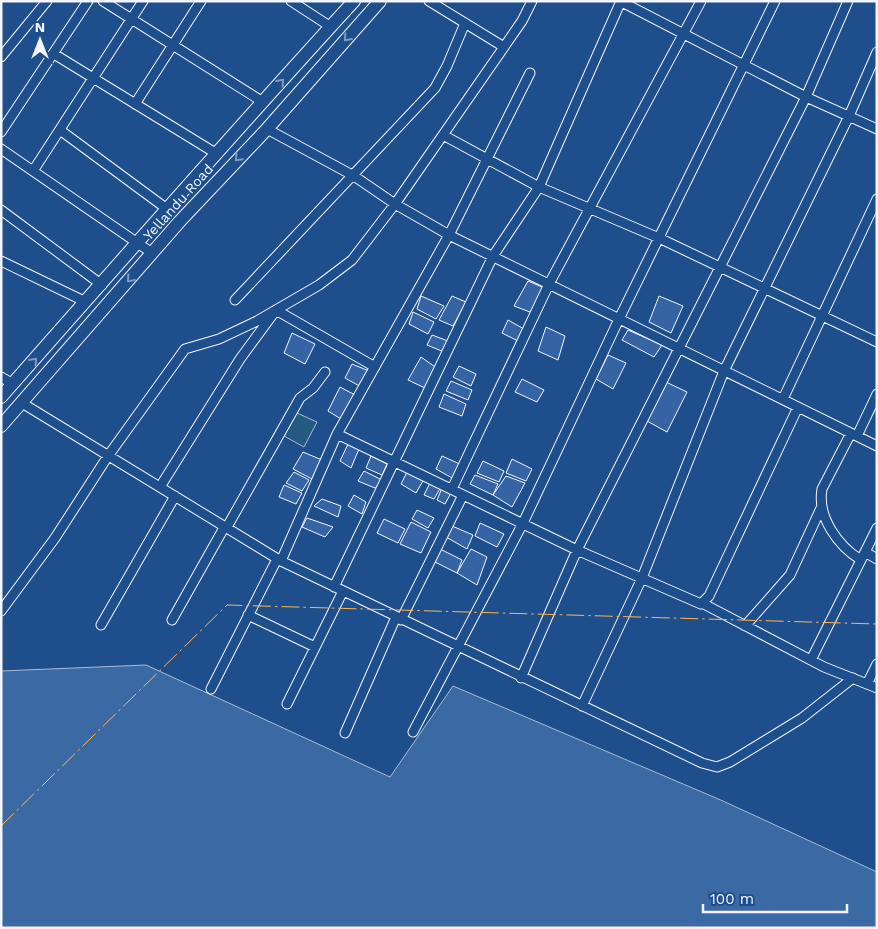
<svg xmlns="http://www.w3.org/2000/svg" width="878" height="929" font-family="'Work Sans',sans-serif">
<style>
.green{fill:#245a82;stroke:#a8bbd7}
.water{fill:#3b69a3;stroke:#a8bbd7}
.building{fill:#3563a3;stroke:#f2f6ff}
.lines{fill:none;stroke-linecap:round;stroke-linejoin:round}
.street-casing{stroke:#f2f6ff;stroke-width:11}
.secondary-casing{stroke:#f2f6ff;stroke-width:14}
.street{stroke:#1f4e8c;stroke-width:9}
.secondary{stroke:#1f4e8c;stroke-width:12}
.power{stroke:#ffb74d;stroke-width:1;stroke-dasharray:18 4 2.5 4;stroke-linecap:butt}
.oneway{stroke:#7e9ac0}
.labels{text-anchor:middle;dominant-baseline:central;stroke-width:4;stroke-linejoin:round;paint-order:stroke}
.street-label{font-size:14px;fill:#f2f6ff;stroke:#1f4e8c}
</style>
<rect width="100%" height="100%" fill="#1f4e8c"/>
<path class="green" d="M297,413l20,9 -13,25 -20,-11z"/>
<path class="water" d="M146,665l244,112 63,-91 270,115 154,71v56h-876v-257z"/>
<path class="building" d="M528,281l19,8 -17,23 -16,-6z
M421,296l23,10 -8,13 -19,-10z
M452,296l14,6 -13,24 -14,-6z
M659,296l24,10 -12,27 -22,-11z
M413,312l21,10 -6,12 -19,-10z
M508,320l16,9 -6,12 -16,-8z
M546,327l19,9 -7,24 -20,-9z
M628,330l34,15 -8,12 -32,-17z
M292,333l23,11 -10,20 -21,-11z
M432,335l16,6 -4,11 -17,-7z
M608,355l18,8 -13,26 -17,-10z
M421,357l17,12 -13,19 -17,-8z
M352,364l17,7 -6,17 -18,-10z
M459,366l17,8 -5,12 -18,-9z
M522,379l22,11 -7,12 -22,-10z
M451,381l21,9 -4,10 -22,-9z
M666,382l21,10 -20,40 -20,-11z
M340,387l15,8 -14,24 -13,-8z
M444,394l22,10 -4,12 -23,-9z
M348,444l11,5 -8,19 -11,-7z
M303,452l19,8 -10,19 -19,-10z
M371,456l16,8 -5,11 -16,-7z
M442,456l20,9 -8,14 -18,-10z
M512,459l20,10 -6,12 -20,-8z
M483,461l21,10 -5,11 -22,-9z
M364,471l20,10 -9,7 -17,-7z
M294,472l15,8 -7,11 -16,-8z
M407,472l17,7 -8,14 -15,-9z
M475,475l23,9 -5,11 -23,-11z
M506,476l19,7 -13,24 -19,-12z
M430,483l11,4 -7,12 -10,-4z
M284,485l18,8 -6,11 -17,-7z
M442,488l9,5 -6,11 -8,-4z
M354,495l12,7 -4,12 -14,-8z
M322,499l19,7 -3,11 -24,-11z
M417,510l17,8 -6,10 -16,-9z
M307,518l26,9 -8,10 -23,-10z
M384,519l21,10 -7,14 -21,-10z
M411,522l20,10 -10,21 -21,-9z
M480,523l24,11 -7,13 -22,-11z
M452,526l21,9 -6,14 -21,-12z
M440,549l22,11 -5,13 -22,-11z
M471,549l16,8 -10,28 -20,-12z"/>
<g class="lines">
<g class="street-casing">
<path id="street" d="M103,1l160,101
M291,1l40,26
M429,1l75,46
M620,1l186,96 71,32
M54,54l163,100
M1,57l46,-56
M135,104l66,-103
M267,129l87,47 41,28 54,31 428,211
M60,130l107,79
M1,132l87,-131
M443,135l96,52 120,51 218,104
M1,149l151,104
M33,171l110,-170
M1,210l101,75
M1,261l85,41
M235,300l200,-212 12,-22 18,-43
M1,377l12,7
M783,399l94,-200
M22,403l259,158 421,202 15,4 13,-5 72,-44 51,-40
M851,433l-29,56c-5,28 16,57 39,71
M337,434l240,116 124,54 8,-8 89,-189
M857,436l20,-42
M160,487l80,-128 36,-49 99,57
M452,489l97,-205 152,-283
M227,527l73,-129 13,-10 12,-16
M865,552l12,7
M281,561l56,-127 112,-199 81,-162
M334,587l159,-331 46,-69 82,-186
M702,603l122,64 53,21
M1,611l54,-73 53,-82 77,-107 34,-10 38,-18 62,-36 33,-25 43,-56 127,-183 10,-20
M248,615l67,32
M172,620l53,-94
M401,620l62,-125
M101,625l74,-129
M745,626l45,-51 31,-67
M811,660l66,-132
M521,678l56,-128 229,-453 42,-96
M867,684l10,-20
M211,689l66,-130
M287,704l56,-113
M582,706l60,-128 82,-207 125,-255 28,-64
M413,732l110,-209 96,-204 156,-318
M345,733l51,-116"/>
</g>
<g class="secondary-casing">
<path id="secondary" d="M1,397c117,-133 234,-266 353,-396
M1,426l179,-205 87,-92 113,-128"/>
</g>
<use href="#street" class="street"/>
<use href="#secondary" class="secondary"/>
<path class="power" d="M1,826l226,-221 650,19"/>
</g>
<defs><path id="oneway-chevron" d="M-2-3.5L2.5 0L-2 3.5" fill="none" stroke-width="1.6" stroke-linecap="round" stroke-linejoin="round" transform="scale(1.25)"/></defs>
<g class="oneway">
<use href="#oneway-chevron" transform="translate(347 38) rotate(132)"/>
<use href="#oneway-chevron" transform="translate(281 82) rotate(-48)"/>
<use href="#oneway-chevron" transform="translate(238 158) rotate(133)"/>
<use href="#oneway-chevron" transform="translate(130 279) rotate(131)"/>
<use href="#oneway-chevron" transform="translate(34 361) rotate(-48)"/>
</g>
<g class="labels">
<g class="street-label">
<text transform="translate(178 202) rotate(-48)">Yellandu Road</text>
</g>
</g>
<rect width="878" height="929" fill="none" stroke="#f2f6ff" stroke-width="5"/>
<g transform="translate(40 40)" stroke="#1f4e8c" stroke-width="4" paint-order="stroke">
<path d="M0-4L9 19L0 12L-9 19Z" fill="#f2f6ff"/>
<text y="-8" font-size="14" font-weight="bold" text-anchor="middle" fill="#f2f6ff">N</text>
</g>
<path d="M703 904v8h144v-8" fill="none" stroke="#f2f6ff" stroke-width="2.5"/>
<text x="710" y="904" font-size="15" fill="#f2f6ff" stroke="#1f4e8c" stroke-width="4" paint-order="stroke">100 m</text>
</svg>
